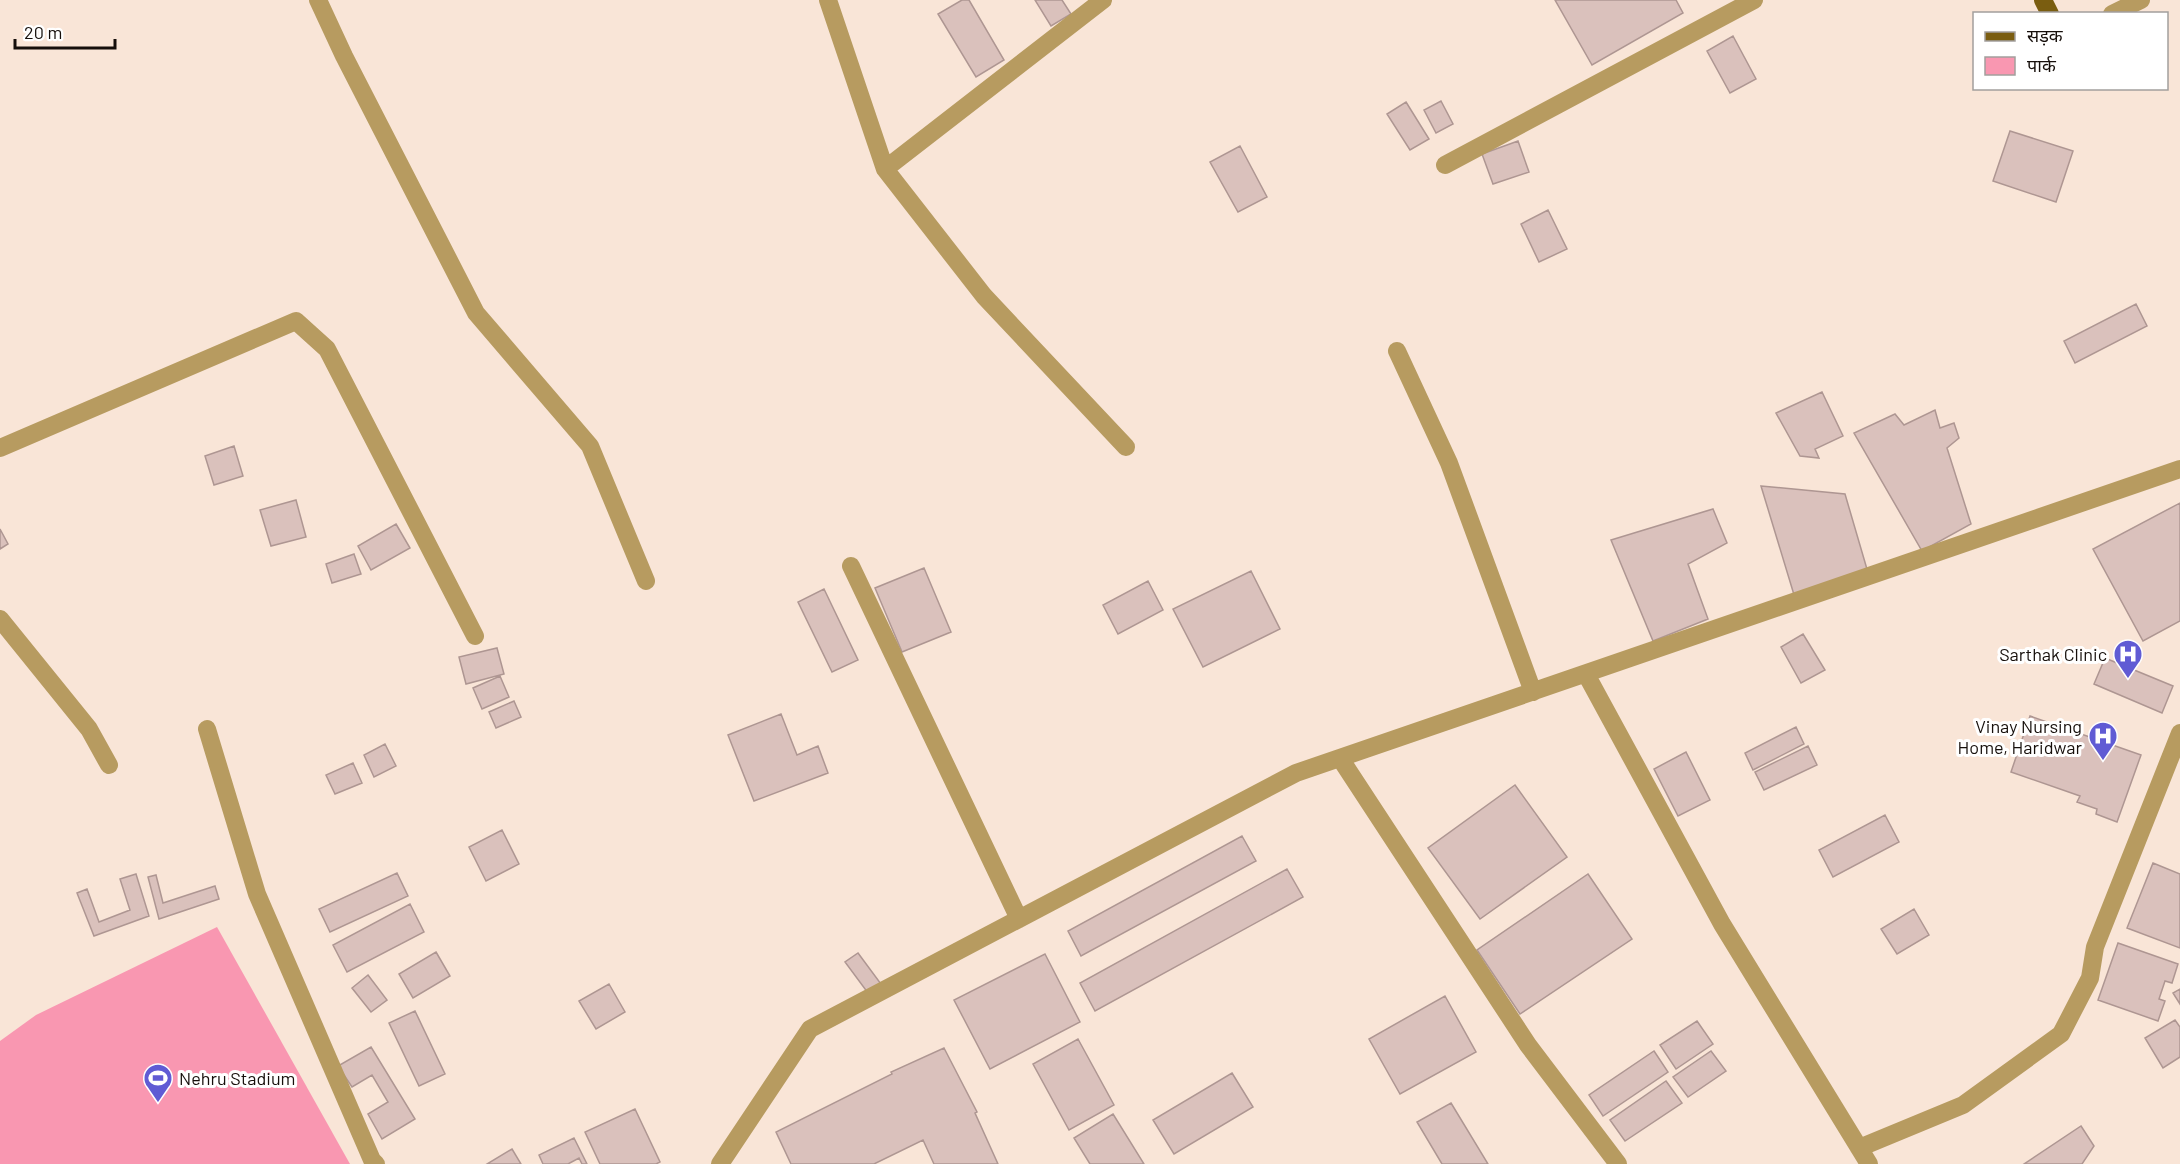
<svg xmlns="http://www.w3.org/2000/svg" width="2180" height="1164" font-family="Barlow,'Noto Sans Devanagari',sans-serif">
<style>
.green{fill:#f997b1}
.building{fill:#dac1bc;stroke:#ae9692;stroke-width:1.5}
.lines{fill:none;stroke-linecap:round;stroke-linejoin:round}
.minor{stroke:#b79b60;stroke-width:18}
.major{stroke:#7a5d10;stroke-width:18}
.labels{text-anchor:middle;dominant-baseline:central;stroke-width:6;stroke-linejoin:round;paint-order:stroke}
.poi-label{font-size:18px;fill:#160f0b;stroke:#fff;text-anchor:end}
</style>
<rect width="100%" height="100%" fill="#f9e5d7"/>
<path class="green" d="M217,927l133,237h-350v-123l36,-26z"/>
<path class="building" d="M962,0h7l35,60 -28,17 -38,-63z
M1035,0h27l9,14 -20,12z
M1555,0h121l7,13 -91,52z
M1733,36l23,43 -26,14 -23,-42z
M1441,101l12,23 -17,9 -12,-23z
M1406,102l23,37 -19,11 -23,-36z
M2010,131l63,20 -17,51 -63,-21z
M1518,141l11,31 -36,12 -11,-30z
M1240,146l27,51 -29,15 -28,-50z
M1548,210l19,39 -28,13 -18,-38z
M2136,304l11,22 -72,37 -11,-22z
M1822,392l21,44 -28,13 4,9 -19,-2 -24,-43z
M1935,410l5,18 14,-5 5,15 -12,10 24,76 -49,27 -68,-118 41,-19 9,11z
M234,446l9,30 -29,9 -9,-29z
M1761,486l84,8 24,82 -74,22z
M296,500l10,37 -35,9 -11,-36z
M2180,503v118l-37,20 -50,-92z
M1713,509l14,34 -39,21 20,55 -55,22 -42,-101z
M396,524l14,24 -39,22 -13,-24z
M0,529l8,15 -8,5z
M354,554l7,20 -29,9 -6,-19z
M924,568l27,64 -49,20 -27,-64z
M1251,571l29,58 -77,38 -30,-58z
M1148,581l15,29 -45,24 -15,-29z
M824,589l34,71 -26,12 -34,-70z
M1803,634l22,36 -24,13 -20,-36z
M497,648l7,26 -38,10 -7,-27z
M2105,658l68,28 -11,27 -68,-29z
M500,676l9,21 -27,12 -9,-21z
M514,701l7,16 -25,11 -7,-16z
M781,714l16,41 21,-9 10,27 -74,28 -26,-66z
M2030,716l111,39 -24,67 -21,-8 1,-5 -20,-7 3,-6 -69,-24z
M1796,727l8,17 -51,26 -8,-17z
M385,744l11,22 -22,11 -10,-22z
M1808,746l9,19 -53,25 -9,-18z
M1686,752l24,48 -32,16 -24,-47z
M353,763l9,20 -27,11 -9,-19z
M1515,785l52,72 -87,62 -52,-71z
M1885,815l14,27 -66,35 -14,-27z
M502,830l17,34 -33,17 -17,-34z
M1242,836l14,25 -175,95 -13,-25z
M2153,863l27,11v74l-53,-20z
M1287,869l16,28 -208,114 -15,-28z
M397,873l11,23 -78,36 -11,-23z
M136,874l13,42 -55,20 -17,-43 10,-4 12,33 31,-12 -10,-31z
M1588,874l44,65 -112,75 -43,-64z
M156,875l7,28 52,-17 4,13 -60,20 -11,-42z
M410,904l14,28 -77,40 -14,-27z
M1914,909l15,26 -32,19 -16,-25z
M2118,943l60,21 -6,19 -7,-2 -6,18 6,2 -7,20 -60,-21z
M436,952l14,24 -37,22 -14,-24z
M858,953l23,31 -13,9 -23,-31z
M1045,954l35,68 -90,47 -36,-69z
M368,975l19,25 -16,12 -19,-24z
M609,984l16,28 -29,17 -17,-28z
M2180,989v15l-7,-11z
M1445,996l31,56 -76,42 -31,-55z
M415,1011l30,63 -26,12 -30,-63z
M2175,1020l5,7v30l-17,11 -18,-30z
M1697,1021l16,23 -37,25 -16,-24z
M1078,1039l36,66 -45,25 -36,-66z
M371,1047l44,72 -33,20 -14,-25 20,-12 -16,-27 -20,12 -14,-21z
M944,1048l33,64 -2,1 23,51h-64l-11,-24 -49,24h-83l-15,-32 116,-58 -1,-2z
M1654,1051l14,21 -65,44 -14,-21z
M1711,1051l15,20 -38,26 -15,-20z
M1232,1073l21,34 -79,47 -21,-34z
M1666,1081l16,22 -57,38 -15,-21z
M1451,1103l37,61h-46l-25,-42z
M635,1109l25,53 -4,2h-56l-15,-32z
M1113,1114l31,50h-54l-16,-26z
M2081,1126l13,20 -12,18h-58z
M574,1138l13,26h-5l-3,-6 -11,6h-25l-4,-9z
M512,1149l9,15h-34z"/>
<g class="lines">
<path class="minor" d="M318,0l26,56 132,257 114,133 56,135
M828,0l57,169 99,127 142,151
M2112,14l29,-14
M1445,165l309,-165
M885,169l218,-169
M1397,351l52,112 84,229
M0,448l296,-127 31,28 148,287
M851,566l168,353
M0,619l89,110 20,36
M1586,674l136,250 147,240
M207,729l50,165 115,266 4,4
M1340,758l188,287 90,119
M1859,1148l104,-43 98,-71 29,-56 5,-31 85,-214
M720,1164l90,-135 486,-256 884,-304"/>
<path class="major" d="M2043,0l7,14"/>
</g>
<defs>
<g id="hospital-pin" transform="scale(1.5)"><path d="M0 17L-7.5 6A9.5 9.5 0 1 1 7.5 6Z" fill="#605bd4" stroke="#fff"/><path d="M-5-5h3v3.5h4V-5h3V5h-3V1.5h-4V5h-3Z" fill="#fff"/></g>
<g id="stadium-pin" transform="scale(1.5)"><path d="M0 17L-7.5 6A9.5 9.5 0 1 1 7.5 6Z" fill="#605bd4" stroke="#fff"/><path d="M0-5a6.5 5 0 1 0 0 10a6.5 5 0 1 0 0-10ZM-3.5-1.8h7v3.6h-7Z" fill="#fff"/></g>
</defs>
<g fill-rule="evenodd">
<use href="#hospital-pin" x="2128" y="654"/>
<use href="#hospital-pin" x="2103" y="736"/>
<use href="#stadium-pin" x="158" y="1078"/>
</g>
<g class="labels">
<g class="poi-label">
<text x="2107" y="654">Sarthak Clinic</text>
<text x="2082" y="726">Vinay Nursing<tspan x="2082" dy="21">Home, Haridwar</tspan></text>
<text x="179" y="1078" text-anchor="start">Nehru Stadium</text>
</g>
</g>
<rect x="1973" y="12" width="195" height="78" fill="#ffffff" stroke="#a29f9d" stroke-width="1.5"/>
<rect x="1985" y="32" width="30" height="9" fill="#7a5d10" stroke="#a29f9d" stroke-width="1.5"/>
<text x="2027" y="42" font-size="18" fill="#160f0b">सड़क</text>
<rect x="1985" y="57" width="30" height="18" fill="#f997b1" stroke="#a29f9d" stroke-width="1.5"/>
<text x="2027" y="72" font-size="18" fill="#160f0b">पार्क</text>
<path d="M15 39v9h100v-9" fill="none" stroke="#160f0b" stroke-width="3"/>
<text x="24" y="39" font-size="18" fill="#160f0b" stroke="#ffffff" stroke-width="4.5" paint-order="stroke">20 m</text>
</svg>
